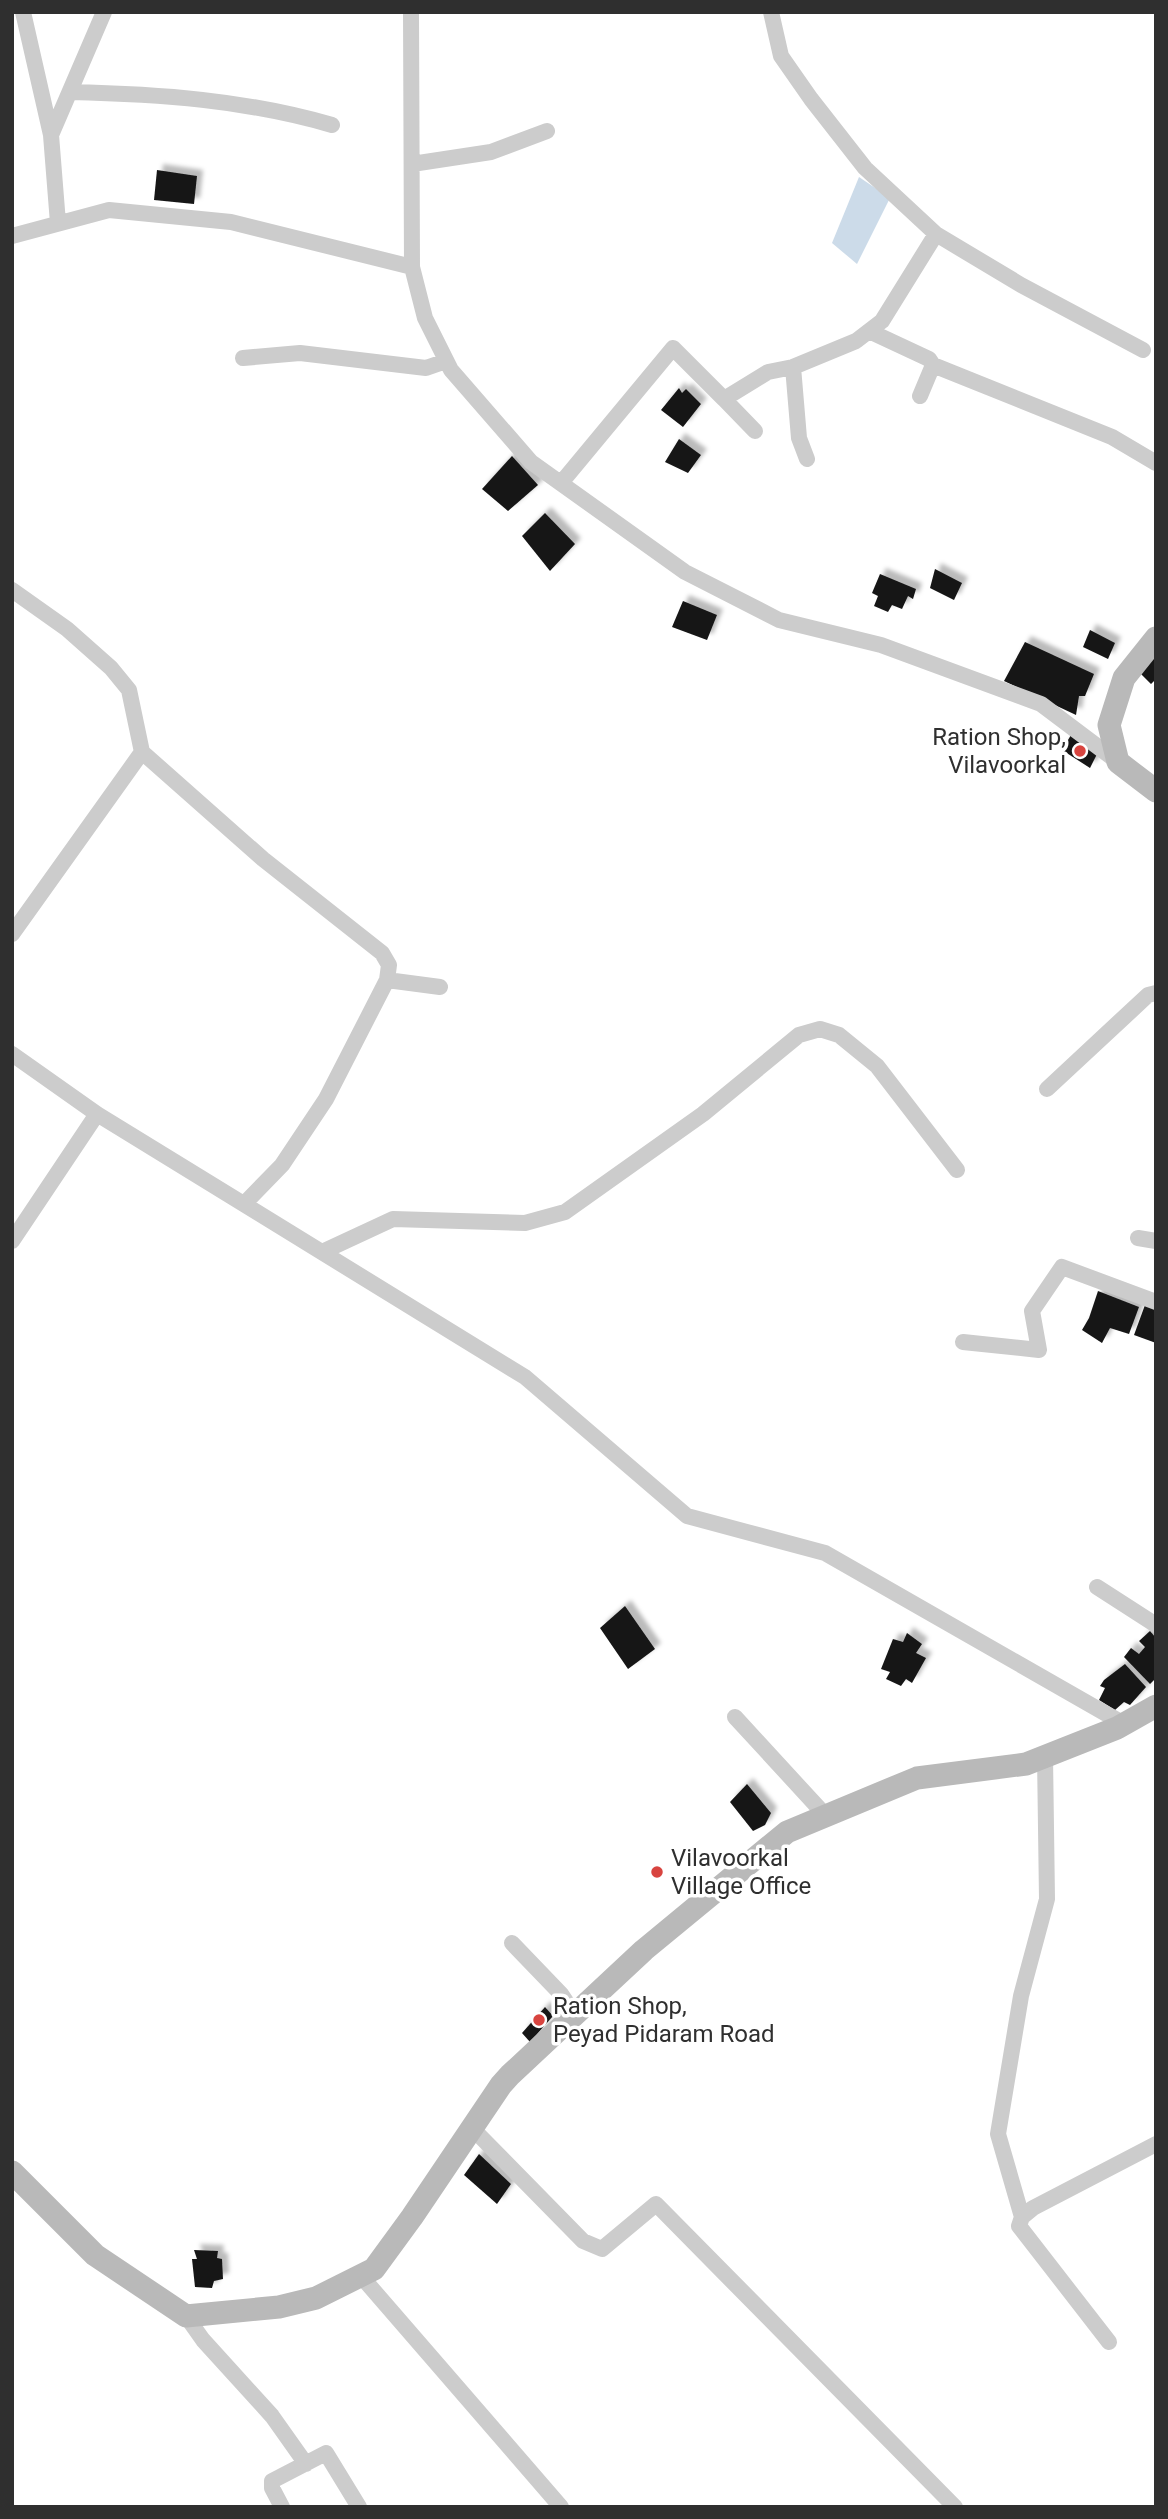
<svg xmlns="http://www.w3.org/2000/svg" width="1168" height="2519" font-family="Roboto,sans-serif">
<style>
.water{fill:#ccdbe9}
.building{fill:#161616;filter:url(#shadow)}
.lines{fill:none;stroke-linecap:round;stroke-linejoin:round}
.street{stroke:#ccc;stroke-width:16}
.secondary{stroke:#b9b9b9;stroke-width:23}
.poi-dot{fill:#d8443f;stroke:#fff;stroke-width:2.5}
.labels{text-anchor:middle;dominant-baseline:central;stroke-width:7;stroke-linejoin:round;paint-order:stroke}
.poi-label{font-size:24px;fill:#2f2f2f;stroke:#fff;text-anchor:start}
</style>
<defs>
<filter id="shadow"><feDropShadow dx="6" dy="-6" stdDeviation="2" flood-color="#0004"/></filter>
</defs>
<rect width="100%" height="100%" fill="#fff"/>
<path class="water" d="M859,177l31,21 -33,66 -25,-21z"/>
<path class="building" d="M157,170l40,6 -3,28 -40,-4z
M679,388l3,5 4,-4 15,15 -18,23 -22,-17z
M679,439l22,16 -13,18 -23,-11z
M512,456l26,29 -30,26 -26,-22z
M545,513l30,31 -25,27 -28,-35z
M935,569l27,14 -8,17 -24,-12z
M880,574l36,15 -3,10 -5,-3 -6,13 -10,-4 -4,7 -14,-6 4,-10 -6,-3z
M683,601l34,14 -10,25 -35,-13z
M1090,630l25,13 -7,16 -25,-12z
M1025,642l69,32 -9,22h-6l-3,19 -72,-34z
M1156,651v28l-5,5 -12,-12z
M1071,735l27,17 -8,16 -28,-18z
M1098,1291l41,16 -10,27 -19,-6 -8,15 -20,-13 7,-12z
M1145,1305l11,4v34l-22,-8z
M625,1606l30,43 -27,20 -28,-41z
M1150,1631l6,7v40l-6,6 -26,-27 7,-9 8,6 6,-7 -6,-6z
M907,1633l15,11 -6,9 10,5 -14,25 -6,-4 -5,7 -15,-7 4,-7 -9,-3 12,-30 10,3z
M1125,1664l21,23 -16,18 -6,-3 -9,8 -16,-10 6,-12 -5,-2 4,-6z
M747,1784l24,29 -6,12 -12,6 -23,-29z
M545,2007l8,9 -23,26 -8,-9z
M479,2154l32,30 -14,20 -33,-29z
M194,2250l24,1 -1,7 5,1 1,20 -9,2 -2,7 -17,-1 -3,-28h5z"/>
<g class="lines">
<path class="street" d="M23,12l28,123
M411,12l1,255 13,51 26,52 80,92 154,110 94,48 102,25 160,59 77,58
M771,12l10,44 30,43 54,69 71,66
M70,92c89,2 176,8 262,33
M412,164l79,-12 56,-21
M58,223l-7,-88 53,-123
M12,236l97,-26 122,12 181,45
M869,331l60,28 4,6 -13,31
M243,358l57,-5 126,15 20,-7
M933,365l179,72 44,26
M793,367l6,71 8,21
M724,399l31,32
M561,483l112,-135 51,51 44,-27 25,-5 63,-26 26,-20 54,-87 85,51 122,65
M12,590l55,39 44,39 18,22 13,62 121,107 119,94 7,12 -2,15 -61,119 -44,66 -38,39
M12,934l130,-182
M387,980l53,7
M12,1054l85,60 428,263 162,139 138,37 299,171
M1047,1089l101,-94 8,-2
M1138,1238l18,3
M12,1241l85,-127
M322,1252l71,-33 132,4 40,-11 138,-98 96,-79 21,-6 19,6 38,31 80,104
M963,1342l76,8 -7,-39 30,-44 94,35
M1097,1587l59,38
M735,1717l91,99
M512,1943l49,51 14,21
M472,2128l111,113 19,8 54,-45 299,303
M1022,2217l-24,-83 23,-138 26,-97 -2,-143
M361,2276l200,231
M186,2316l17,24 69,76 34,48
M1109,2342l-90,-116 3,-9 11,-9 123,-64
M282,2507l-10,-19v-7l54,-28 33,54"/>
<path class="secondary" d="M1156,638l-32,40 -15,47 9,37 38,29
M12,2172l83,83 91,61 93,-9 37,-9 58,-29 38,-52 89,-132 9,-10 134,-125 143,-118 130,-54 109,-14 91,-36 39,-22"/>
</g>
<g class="poi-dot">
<circle cx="1080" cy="751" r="7"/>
<circle cx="657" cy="1872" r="7"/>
<circle cx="539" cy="2020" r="7"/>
</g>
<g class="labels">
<g class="poi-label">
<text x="1066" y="737" text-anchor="end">Ration Shop,<tspan x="1066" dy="28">Vilavoorkal</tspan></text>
<text x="671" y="1858">Vilavoorkal<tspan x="671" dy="28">Village Office</tspan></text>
<text x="553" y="2006">Ration Shop,<tspan x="553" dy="28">Peyad Pidaram Road</tspan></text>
</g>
</g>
<rect width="1168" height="2519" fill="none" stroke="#2f2f2f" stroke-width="28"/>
</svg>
